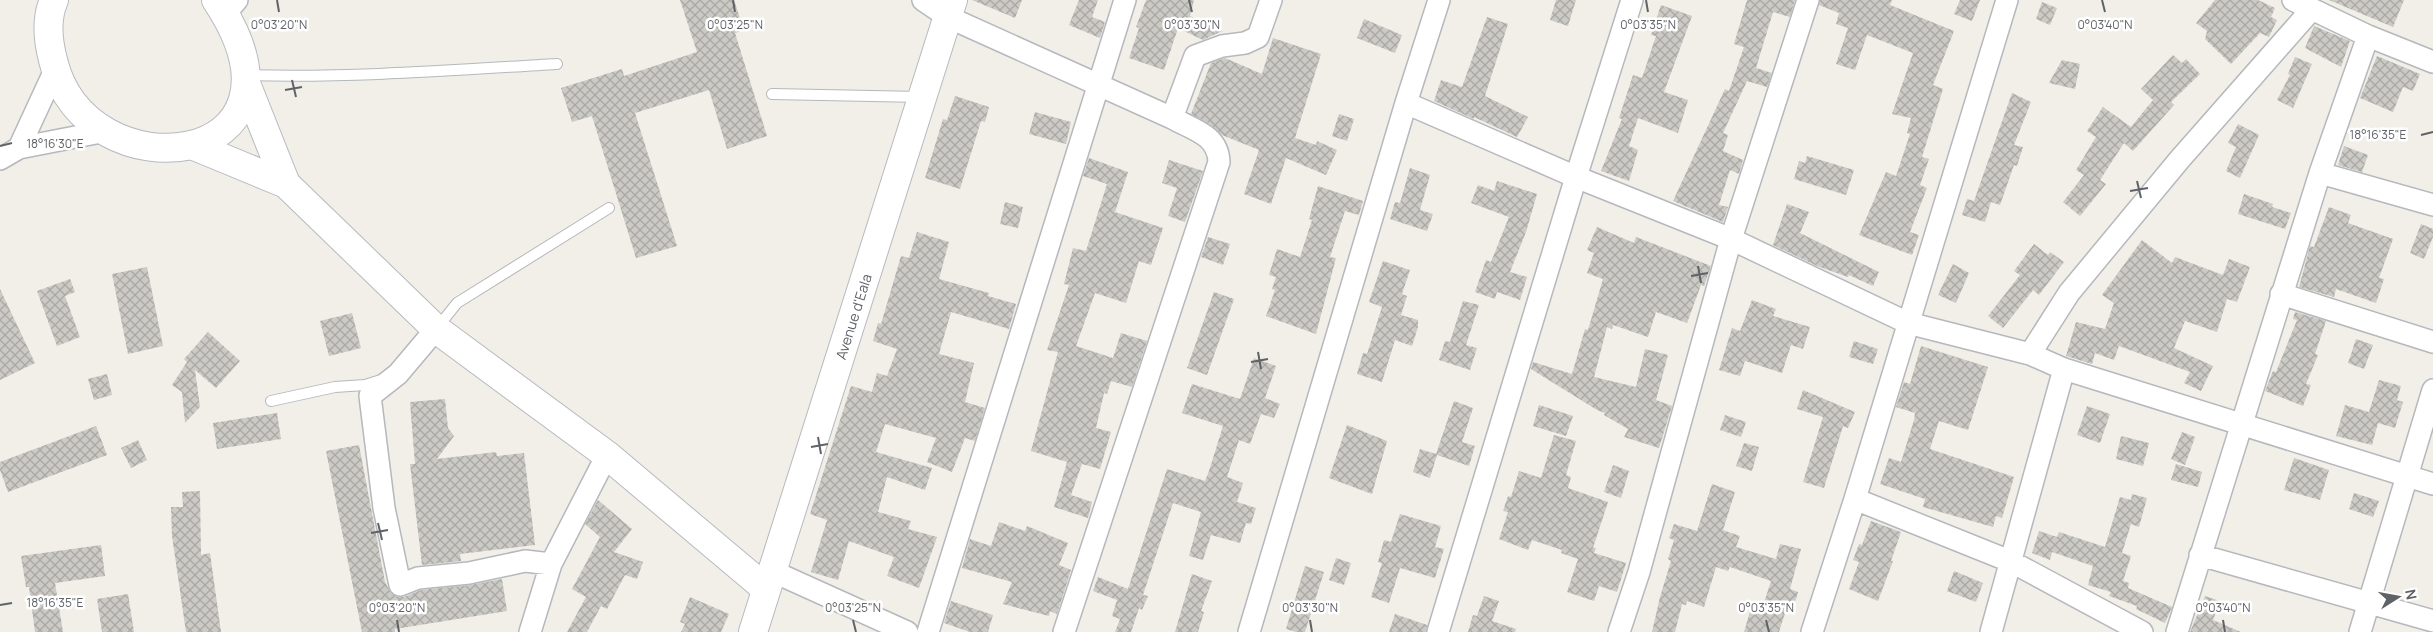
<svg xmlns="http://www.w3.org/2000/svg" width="2433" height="632" font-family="Manrope,sans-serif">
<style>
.building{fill:url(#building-cross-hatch)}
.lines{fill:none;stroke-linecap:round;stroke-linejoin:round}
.lane-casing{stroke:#b5b8bc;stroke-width:12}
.street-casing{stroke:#b5b8bc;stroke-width:24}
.secondary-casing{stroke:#b6babf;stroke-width:30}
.lane{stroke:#fff;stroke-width:10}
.street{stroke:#fff;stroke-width:21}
.secondary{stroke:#fff;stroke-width:28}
.ticks{fill:none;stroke:#5f6368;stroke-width:2}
.labels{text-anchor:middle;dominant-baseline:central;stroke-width:5;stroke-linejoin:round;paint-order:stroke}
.street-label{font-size:14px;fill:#5f6368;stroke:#fff}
.ticks-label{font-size:12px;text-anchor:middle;fill:#5f6368;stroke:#fff;stroke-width:5;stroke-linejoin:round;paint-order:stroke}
</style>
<defs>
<pattern id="building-cross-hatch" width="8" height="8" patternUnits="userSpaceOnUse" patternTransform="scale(1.25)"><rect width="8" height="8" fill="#cccac5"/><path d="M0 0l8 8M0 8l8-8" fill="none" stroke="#a9a8a4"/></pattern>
</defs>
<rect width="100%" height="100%" fill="#f1efe8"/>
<path class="building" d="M680,0h54l10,30 -9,3 32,103 -40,13 -18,-59 -74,23 42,133 -41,12 -44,-142 -20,6 -11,-34 61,-19 2,7 73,-24z
M972,0h50l-7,18z
M1079,0h19l-6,17 13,5 -5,16 -31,-13z
M1146,0h48l-4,16 32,15 -19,9 -25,-12 -14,42 -35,-12 10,-30 -3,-1z
M1556,0h20l-8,26 -18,-6z
M1747,0h48l-5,17 -17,-5 -17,56 16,5 -5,14 -20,-6 -24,52 5,2 -5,16 20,9 -4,14 -9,-4 -11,35 9,2 -5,15 -50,-21 52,-112 4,2 15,-44 -10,-3z
M1820,0h72l-2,5 64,26 -21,54 10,4 -21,68 7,2 -9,26 7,3 -17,44 9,3 -7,20 -53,-20 27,-63 10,4 14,-42 -3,-1 4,-15 -19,-4 21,-61 -46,-18 -12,35 -19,-6 12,-36 -12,-4 3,-11 -20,-8z
M1960,0h20l-8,21 -18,-7z
M2215,0h43l17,8 -4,9 6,3 -8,17 -9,-4 -29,31 -26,-25 2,-8 -11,-8z
M2329,0h75l-11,27z
M2042,2l15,6 -7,17 -14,-6z
M1661,5l31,11 -28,76 24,8 -10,33 -40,-15 -9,28 9,4 -9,31 -28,-10 21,-52 -3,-1 14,-43 9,3 14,-42 -5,-1z
M1487,17l21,7 -23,72 43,21 -11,20 -43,-20v2l-40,-18 7,-21 21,7z
M1364,19l38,16 -7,18 -38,-15z
M2314,26l36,15 -9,26 -36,-19z
M1273,38l48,16 -26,84 21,7 1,-4 20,9 -11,25 -40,-17 -15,46 -27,-10 15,-44 -37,-15 -12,-11 -19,-10 20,-51 14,-5 37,16z
M2173,55l9,8 4,-4 14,15 -29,28 3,3 -41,46 -9,-8 -24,37 6,4 -26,32 -17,-14 21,-27 -8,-5 20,-33 -9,-6 16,-24 28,20 22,-27 -12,-11z
M2377,56l43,18 -7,17 -10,-4 -10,25 -33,-14z
M2295,57l17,7 -19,44 -16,-8 13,-25 -2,-1z
M2062,60l18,4 -5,25 -26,-6z
M2012,93l19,9 -17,43 9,2 -6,19 -3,-1 -14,40 -9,-3 -6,20 -23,-7 5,-16 7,2z
M955,96l34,11 -4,15 -4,-1 -21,68 -35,-11 18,-59 4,1z
M1035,112l36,10 -5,22 -37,-10z
M1339,114l15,5 -7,22 -15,-5z
M2238,124l21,11 -19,43 -14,-7 10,-24 -8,-4z
M2344,146l24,9 -6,17 -24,-7z
M1807,156l47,14 -8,25 -52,-16 5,-18 6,2z
M1089,158l39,14 -13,40 48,16 -12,37 -12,-4 -13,42 -31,-10 -19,53 37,12 8,-25 26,8 -15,46 -21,-6 -4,13 -3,-1 -8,35 15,4 -11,37 -18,-5 -11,31 21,7 -4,16 -34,-11 13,-45 -36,-11 27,-99 -11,-2 22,-65 -5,-1 9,-36 13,3 21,-67 -24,-8z
M1169,160l34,11 -18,51 -17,-6 9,-28 -15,-5z
M1410,168l20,7 -10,35 13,4 -6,17 -37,-12 5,-17 5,1z
M1497,181l40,13 -11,38 -16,40 17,5 -7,23 -23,-8 -2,7 -20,-7 11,-32 5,2 18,-45 -38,-14 7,-18 16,6z
M1318,186l45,15 -4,14 -14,-4 -15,46 6,1 -20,76 -50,-18 9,-26 -3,-1 4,-12 -7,-2 8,-26 23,8 12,-37 -3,-1z
M2244,194l29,10 -1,3 19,6 -6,16 -47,-15z
M1005,202l18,5 -5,21 -18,-4z
M1787,204l22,8 -9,21 79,39 -6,14 -24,-11 -1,2 -31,-11 -44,-21z
M2329,207l22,8 -3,8 45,16 -14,39 5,1 -8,24 -40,-14 -2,8 -35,-10 11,-41 4,1z
M2421,224l12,5v8l-9,22 -14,-6z
M1597,227l37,16 2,-6 75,29 -7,20 -3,-1 -14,38 -31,-11 -8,25 -35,-12 -1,4 -5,-2 -13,50 42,10 9,-38 23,6 -12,45 16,6 -13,42 -35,-11 4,-8 -24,-14 1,-2 -8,-3 -66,-41 2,-7 39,12 13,-45 3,1 15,-51 -16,-6 7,-20 -7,-3z
M917,232l32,10 -10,37 50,14 -1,3 28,8 -7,25 -58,-17 -12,42 35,9 -9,39 20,6 -10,33 -10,-3 -13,34 -25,-10 9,-24 -51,-14 -9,28 56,16 -7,22 -38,-13 -9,35 33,9 -3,8 29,8 -18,51 -32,-12 7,-19 -45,-16 -11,39 -27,-8 16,-52 -17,-6 41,-128 21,6 5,-19 10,3 10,-27 -24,-8 5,-18 3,1 20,-68 8,2z
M1208,237l22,7 -7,21 -22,-8z
M2142,240l30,23 3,-6 48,18 6,-16 21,8 -13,35 -10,-3 -10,33 -32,-11 -11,27 39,18 -12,25 -17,-8 6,-11 -71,-26 -5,14 -19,-7 -3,11 -26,-8 10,-34 29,7 9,-26 -12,-8z
M2034,244l14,11 2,-3 14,10 -25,33 -6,-5 -30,38 -15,-12 32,-41 -6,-4z
M1383,261l27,9 -8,24 5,2 -6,19 17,5v7l-6,19 -17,-6 -13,42 -25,-8 6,-21 4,1 15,-47 -13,-5z
M1953,264l16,9 -13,30 -18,-8z
M147,267l16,79 -35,8 -16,-80z
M70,279l5,13 -10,4 15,41 -23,9 -20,-55z
M0,289l35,74 -35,17z
M1214,292l20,7 -27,76 -20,-7z
M1752,300l24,9 -3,7 37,11 -7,22 -12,-4 -9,28 -37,-12 -5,15 -21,-6 13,-42 8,3z
M1463,301l16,4 -13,40 11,3 -7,22 -31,-10 6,-19 5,1z
M2295,312l31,9 -11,33 3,1 -12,29 5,1 -8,21 -38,-15 8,-20 3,1 21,-52 -4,-1z
M352,313l9,35 -32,8 -9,-35z
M208,332l32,29 -24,27 -21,-18 5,37 -15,16 -3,-31 -10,-7 15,-23 -3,-3z
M2356,339l17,6 -9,24 -16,-6z
M1854,341l24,8 -5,15 -24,-7z
M1921,346l67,21 -20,63 -29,-9 -9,28 84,28 -12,41 -6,-2 -3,11 -70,-20 2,-8 -45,-15 9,-26 12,4 13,-42 1,-7 -19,-6 8,-25 6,2z
M1254,358l22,8 -11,32 15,6 -6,14 -13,-4 -11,30 -11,-4 -12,37 16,6 -6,19 19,6 -5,16 -5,-1 -6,20 -29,-8 -8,25 -14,-4 12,-44 -28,-9 -30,92 5,1 -6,14 -3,-2 -8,24h-16l5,-13 -8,-3 5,-16 -24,-9 5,-14 30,12 39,-120 38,12 4,-10 14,-45 -41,-13 10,-29 48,15z
M107,374l5,21 -18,5 -6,-21z
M2379,380l22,6 -4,14 6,2 -8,26 -17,-5 -6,22 -36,-9 9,-31 24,7z
M1803,390l52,22 -7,16 -5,-2 -19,62 -21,-6 20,-65 -26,-8z
M445,399l3,29 6,8 -17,23 59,-7 1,4 27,-3 11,92 -75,9 1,7 -39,4 -12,-101h5l-5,-62z
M1454,401l19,7 -11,34 13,4 -6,20 -32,-11 -7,23 -17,-6 7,-23 16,5z
M1539,405l34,11 -7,20 -33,-10z
M2087,406l23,8 -10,29 -23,-8z
M277,413l4,26 -64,10 -4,-26z
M1725,415l21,7 -5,15 -21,-7z
M1347,425l40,16 -15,53 -43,-16z
M96,426l11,29 -99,37 -8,-22v-8z
M2182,432l13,5 -10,28 -14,-6z
M1554,435l22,6 -10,34 5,2 -3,11 40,14 -15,46h3l-2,5 32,10 -9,29 -18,-6 -5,15 -27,-9 11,-33 -17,-6 1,-3 -30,-10 -4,10 -29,-11 9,-27 -5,-1 5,-15 3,1 8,-26 22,7z
M2121,436l28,7 -6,23 -27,-7z
M138,440l9,20 -16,8 -10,-20z
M1744,443l15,4 -7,24 -16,-5z
M359,445l26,137 6,11 6,4h7l17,-7 49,-5 32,-6 5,32 -112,18v3h-33l-36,-181z
M2294,458l35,12 -9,30 -36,-10z
M2176,464l26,8 -4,15 -27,-7z
M1613,465l16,6 -8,27 -17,-6z
M1712,484l23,8 -12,38 17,6 -4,11 40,12 4,-15 21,5 -11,40 8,3 -6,20 -6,-2 -7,22h-35l7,-24 10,4 10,-31 -41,-14 -2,4 -12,-4 -12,40 -17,-6 -1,4 -4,-1 -7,28h-23l8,-35 11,-36 -3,-2 6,-19 -5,-2 5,-14 23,7z
M200,491l1,64 9,-2 11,79h-35l-14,-96 -1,-29h12l-1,-15z
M2354,493l25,8 -6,16 -24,-8z
M2132,494l15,4 -8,29 -8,-3 -9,29 9,3 -8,25 6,2 -1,5 44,19 -7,16 -29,-14 1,-3 -28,-10 2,-4 -23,-7 5,-19 -41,-14 -2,8 -18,-7 7,-22 18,6 2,-5 46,15 15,-50 11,3z
M598,500l34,29 -18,23 29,10 -6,17 -12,-4 -18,34 -6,-3 -14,26h-20l19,-35 -14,-8 28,-52 -15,-13z
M1400,514l41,12 -6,21 9,2 -9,29 -35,-10 -11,35 -18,-6 11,-34 -4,-1 6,-22 7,2z
M1871,521l30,11 -10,29h2l-15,40 -29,-12 10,-27 -6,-2 6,-16 3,1z
M999,522l26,9 2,-5 41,17 -9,22 12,5 -14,44 -7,-3 -1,5 -46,-12 9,-22 -50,-14 8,-29 21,7z
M101,545l4,31 -50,7 8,49h-28l-6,-45h-3l-5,-31z
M1336,558l15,5 -7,22 -15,-5z
M1305,566l19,6 -19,60h-9l-10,-3z
M1954,571l29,12 -7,19 -29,-11z
M1192,574l20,7 -11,30 3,1 -6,20h-23z
M128,594l6,38h-32l-5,-33z
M1484,596l15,5 -7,20 24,8 -1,3h-47l5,-17 4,1z
M2205,596l15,5 -7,19 28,12h-51z
M690,597l39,17 -8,18h-40l4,-8 -5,-2z
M951,601l42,14 -5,17h-18l-26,-9z
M1395,614l32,11 -1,7h-37z"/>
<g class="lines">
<g class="lane-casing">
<path id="lane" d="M247,75c104,3 207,-5 310,-11
M772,94l149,3
M437,328l20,-25 152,-95
M271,401l64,-14 30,-2 16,-5"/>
</g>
<g class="street-casing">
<path id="street" d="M923,0l25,17 224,101
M2293,0l75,36 65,26
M225,14l12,-14
M1406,103l170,74 155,62 177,84 122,31 34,15 369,115
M19,148l36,-78
M0,159l19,-11 87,-17
M2320,173l113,32
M2281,294l152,48
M436,329l-38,45 -28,22 14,112 16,77 18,-7 51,-5 56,-12 26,3
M2030,354l39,-61 111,-134 132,-150
M1855,499l157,63 130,70
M2200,555l233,66
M772,571l135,61
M530,632l21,-68 56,-109
M928,632l197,-632
M1064,632l155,-470c-1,-27 -25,-32 -47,-44l23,-62 27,-10 23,-3 13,-6 13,-37
M1249,632l157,-529 33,-103
M1438,632l138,-455 56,-177
M1619,632l20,-60 92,-333 77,-239
M1812,632l43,-133 152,-499
M1991,632l73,-263
M2177,632l143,-459 48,-137
M2360,632l73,-242"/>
</g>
<g class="secondary-casing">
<g id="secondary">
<path d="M54,0c-8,18 -6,41 -1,60 32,138 276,110 163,-60"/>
<path d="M247,86l39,98"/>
<path d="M194,146l92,38 150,145 171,126 158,133"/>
<path id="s1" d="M753,632l200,-632"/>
</g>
</g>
<use href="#lane" class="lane"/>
<use href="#street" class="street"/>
<use href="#secondary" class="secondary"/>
</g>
<path class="ticks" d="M277,0l2,12M733,0l2,12M1189,0l3,12M1646,0l2,12M2102,0l3,12M292,80l4,17M285,90l17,-3M2421,135l12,-3M0,146l12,-3M2137,181l4,17M2130,191l18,-3M1698,266l3,17M1691,276l17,-3M1258,352l3,17M1251,362l17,-3M818,437l3,17M811,447l17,-3M378,523l4,17M371,533l17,-3M0,605l12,-2M397,620l2,12M853,620l3,12M1310,620l2,12M1766,620l3,12M2223,620l2,12"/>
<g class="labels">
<g class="street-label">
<text stroke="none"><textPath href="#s1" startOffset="331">Avenue d'Eala</textPath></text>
</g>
</g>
<g class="ticks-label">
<text x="279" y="29">0°03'20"N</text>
<text x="735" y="29">0°03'25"N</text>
<text x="1192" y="29">0°03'30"N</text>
<text x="1648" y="29">0°03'35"N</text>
<text x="2105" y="29">0°03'40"N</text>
<text x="2378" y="139">18°16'35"E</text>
<text x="55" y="148">18°16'30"E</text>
<text x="55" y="607">18°16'35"E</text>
<text x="397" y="612">0°03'20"N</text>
<text x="853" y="612">0°03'25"N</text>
<text x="1310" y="612">0°03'30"N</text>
<text x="1766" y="612">0°03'35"N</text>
<text x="2223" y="612">0°03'40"N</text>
</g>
<g transform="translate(2398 597) rotate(79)" stroke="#ffffff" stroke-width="4" paint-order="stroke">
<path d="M0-4L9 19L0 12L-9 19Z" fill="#5f6368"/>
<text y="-8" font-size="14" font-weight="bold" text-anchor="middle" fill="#5f6368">N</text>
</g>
</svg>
